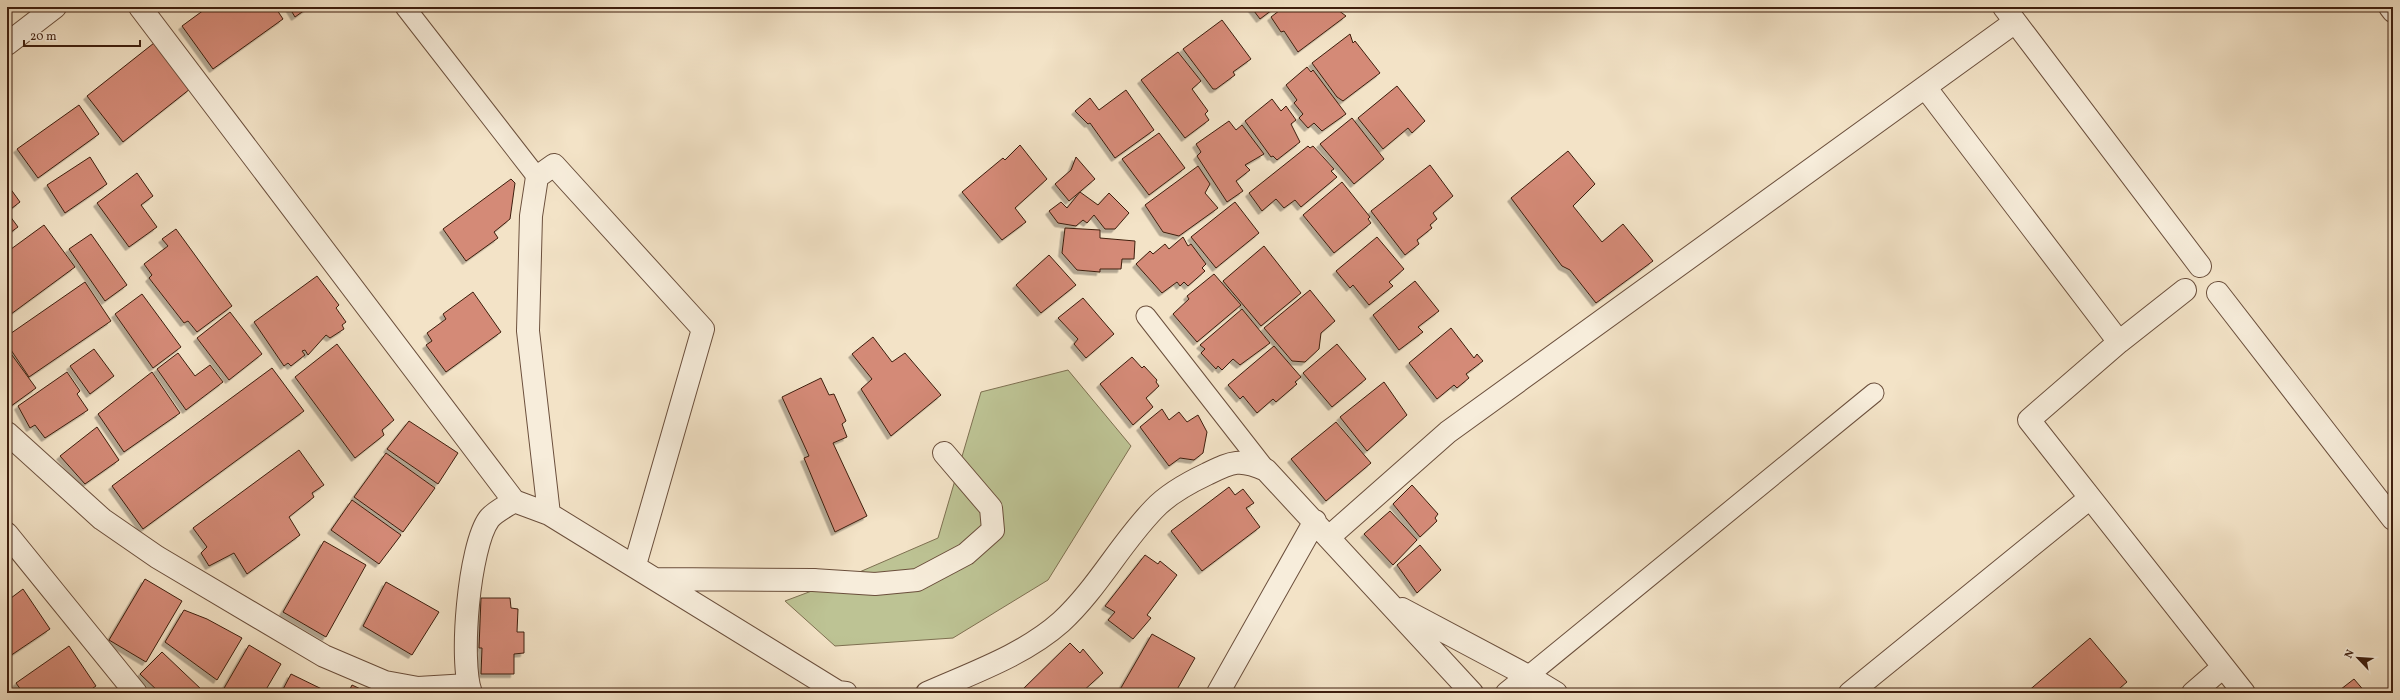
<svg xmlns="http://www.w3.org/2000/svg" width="2400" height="700" font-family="Vollkorn,serif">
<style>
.green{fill:#bdc394;stroke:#7e7051}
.building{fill:#d48a77;stroke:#3e1e0e;filter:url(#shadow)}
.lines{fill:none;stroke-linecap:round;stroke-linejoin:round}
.service-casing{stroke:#6b4f3c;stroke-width:21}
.pedestrian-casing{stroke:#6b4f3c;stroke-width:24}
.minor-casing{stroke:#6b4f3c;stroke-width:24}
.tertiary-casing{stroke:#6b4f3c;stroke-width:24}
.service{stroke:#f7eddb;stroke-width:19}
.pedestrian{stroke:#f7eddb;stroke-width:22}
.minor{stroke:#f7eddb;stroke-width:22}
.tertiary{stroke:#f7eddb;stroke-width:22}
</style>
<defs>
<filter id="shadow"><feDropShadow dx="-3.5" dy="3.5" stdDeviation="0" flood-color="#0004"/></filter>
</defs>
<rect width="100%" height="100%" fill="#f3e3c7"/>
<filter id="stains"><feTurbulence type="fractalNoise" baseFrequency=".005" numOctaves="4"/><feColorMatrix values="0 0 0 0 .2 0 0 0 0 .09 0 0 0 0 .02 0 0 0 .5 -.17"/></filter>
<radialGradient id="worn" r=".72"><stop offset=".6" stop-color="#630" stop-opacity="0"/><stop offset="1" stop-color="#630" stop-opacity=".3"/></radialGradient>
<path class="green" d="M1068,370l63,76 -83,134 -95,58 -118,8 -50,-45 56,-21 97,-42 43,-146z"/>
<path class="building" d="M208,7h67l8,12 -70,50 -31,-43z
M289,7h20l-14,10z
M1251,7h25l-16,12z
M1284,7h56l-2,3 8,6 -48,36 -14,-21 -3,1 -10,-15z
M1222,20l29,39 -18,13 2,3 -19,14h-3l-30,-40z
M1350,34l3,9 2,-2 25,32 -37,28 -6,-4 -25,-34z
M154,43l36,46 -67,53 -36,-46z
M1178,52l23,29 -9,8 16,22 -3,3 4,6 -24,18 -44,-58z
M1307,67l4,5 2,-2 33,44 -24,17 -8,-8 -6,5 -9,-10 4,-4 -9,-11 3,-3 -11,-15z
M1397,86l28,35 -13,12 -4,-5 -25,21 -25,-31z
M1126,90l28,40 -39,28 -25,-35 -2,1 -13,-13 15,-13 9,12z
M1272,99l9,12 5,-5 10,14 -5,4 9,18 -23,18 -4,-4 -2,1 -26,-36z
M79,105l20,29 -61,44 -21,-29z
M1352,118l32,41 -30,25 -34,-40z
M1229,121l7,9 6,-5 22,29 -19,11 5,5 -14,11 7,10 -16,11 -30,-46 4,-4 -5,-8z
M1159,133l26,35 -36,27 -27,-36z
M1020,145l27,34 -32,29 11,14 -24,18 -40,-48 41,-34 2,2z
M1308,146l2,2 3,-2 21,23 -3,2 6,6 -36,30 -6,-7 -11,8 -8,-9 -14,12 -13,-18z
M1568,151l27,33 -22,22 29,36 21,-18 30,37 -57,42 -26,-33 -8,-4 -51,-68z
M90,157l17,27 -42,29 -18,-28z
M1076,157l19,22 -26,22 -14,-17 16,-14z
M1430,165l23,31 -20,17 4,6 -7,6 2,3 -15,12 2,4 -14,11 -34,-44z
M1198,166l12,18 -5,9 13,15 -39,28 -16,-4 -18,-27z
M137,173l16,23 -12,9 16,22 -28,20 -32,-44z
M511,179l4,4 -5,36 -16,13 4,6 -32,23 -23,-32z
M1342,182l28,35 -2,2 3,4 -37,30 -31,-38z
M7,184l13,18 -13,10z
M1080,192l18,13 11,-12 20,20 -14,16h-10l-11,-14 -7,8 -4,-3 -7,6 -18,-3 -9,-12 12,-9 6,6z
M1235,202l24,31 -43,35 -25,-31z
M7,212l11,15 -11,8z
M44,225l31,42 -68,50v-65z
M1065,228l35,2v8l35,3 -1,18h-12l-1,10h-21v3l-23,-2 -15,-17z
M176,229l56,77 -35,26 -9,-11 -4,2 -35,-45 3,-3 -8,-11 24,-18 -6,-7z
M91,234l36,51 -22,16 -36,-52z
M1183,237l5,9 3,-2 15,20 -4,4 3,3 -17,15 -4,-4 -4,4 -3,-4 -15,11 -26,-29 14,-13 3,3 12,-10 4,5z
M1377,237l27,32 -15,13 4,4 -24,19 -16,-20 -3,3 -14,-17z
M1264,246l37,47 -40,33 -38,-45z
M1049,255l27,30 -35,28 -25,-28z
M1214,274l27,31 -44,37 -24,-28 16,-15 -2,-3z
M317,276l22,29 -3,3 10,14 -4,3 2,4 -14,9 -4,-3 -18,20 -3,-5 -3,1 3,4 -14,11 -3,-3 -4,3 -30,-44z
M1415,281l24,30 -21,16 5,5 -24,18 -26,-35z
M85,282l26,39 -82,56 -22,-33v-8z
M1310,290l25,31 -14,12 -2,16 -14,13 -13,-1 -28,-33z
M473,292l28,40 -55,40 -20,-27 6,-4 -5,-8 19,-14 -3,-5z
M142,294l39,53 -28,21 -38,-54z
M1083,298l31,36 -28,24 -12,-14 4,-5 -20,-21z
M1242,309l28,34 -30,22 -7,-6 -11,11 -4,-4 -2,3 -15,-16 4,-4 -5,-4z
M230,312l32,42 -33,26 -32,-42z
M1451,328l23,30 3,-4 6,7 -17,13 3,4 -12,10 -3,-3 -17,14 -28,-36z
M873,337l19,25 13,-9 36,42 -50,41 -30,-47 11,-10 -20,-25z
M337,344l57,76 -12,10 2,5 -29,23 -60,-81z
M1337,344l29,35 -34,28 -29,-34z
M1274,346l27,31 -6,5 2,2 -21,18 -3,-3 -16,14 -14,-17 -3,3 -12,-14z
M94,349l20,27 -24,18 -20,-28z
M178,353l17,23 15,-11 13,17 -37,28 -29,-41z
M12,355l24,33 -29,21v-50z
M1132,357l10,11 2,-2 13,14 -1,2 3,4 -13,12 7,9 -20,18 -33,-41z
M272,368l32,43 -161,118 -31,-43z
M67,372l13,19 -3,3 11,16 -43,28 -10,-13 -5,3 -12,-22z
M152,372l28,41 -56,39 -26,-38z
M821,378l8,17 5,-1 12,27 -4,3 5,13 -14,6 34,73 -32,16 -31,-74 5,-2 -27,-59z
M1384,382l23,33 -40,36 -27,-34z
M1162,409l7,11 10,-8 8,10 11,-7 9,17 -4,21 -9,7 -14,-2 -11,8 -29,-39z
M409,421l49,32 -20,31 -51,-35z
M1336,422l35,41 -45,38 -35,-42z
M97,427l22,33 -34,24 -25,-28z
M299,450l25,35 -12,8 2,4 -25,20 11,18 -53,39 -13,-21 -25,13 -8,-13 6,-6 -14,-19z
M386,453l49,35 -32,44 -49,-35z
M1412,485l26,29 -3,4 2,3 -17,16 -27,-33z
M1229,487l6,8 8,-6 11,14 -8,5 14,19 -58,44 -31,-40z
M352,500l49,35 -22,29 -48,-34z
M1390,511l27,29 -24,25 -29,-31z
M324,541l42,24 -40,72 -43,-25z
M1420,545l21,25 -24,23 -20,-28z
M1145,555l13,9 2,-3 17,14 -30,40 4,3 -18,21 -25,-19 7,-8 -10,-6z
M145,579l37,22 -36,61 -37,-22z
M386,582l53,30 -27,43 -49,-29z
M23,589l27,40 -43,29v-57z
M481,598h29l1,10 7,1 -1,23h7v21l-10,1v20h-33l1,-26h-3z
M184,610l23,9 35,19 -25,42 -52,-38z
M1152,634l43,24 -20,35h-57z
M2090,638l37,44 -13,11h-88z
M1070,643l10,10 3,-4 20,24 -22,20h-62z
M249,645l32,19 -17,29h-36l-5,-3z
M69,646l27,40 -10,7h-63l-7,-10z
M162,652l40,38 -2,3h-40l-20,-19z
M291,674l39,19h-49z
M2354,679l12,14h-30z
M352,685l17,8h-21z
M10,689l3,4h-6z"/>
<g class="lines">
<g class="service-casing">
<path id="service" d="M405,7l132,170
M1146,316l120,154
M1528,676l346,-283"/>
</g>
<g class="pedestrian-casing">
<path id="pedestrian" d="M813,580l62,4 42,-4 49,-26 27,-24 -2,-22 -47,-55"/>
</g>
<g class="minor-casing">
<path id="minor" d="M140,7l374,494 35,13 289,178 8,1
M2004,7l196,259
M2390,7l3,4
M1925,87l194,255
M2185,290l-66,52 -90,78 215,273
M2218,293l175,226
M7,433l95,86 55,38 167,99 61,26 33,6 50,-3
M549,514l-21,-183 3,-115 6,-39 17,-12 149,164 -68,236
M7,534l129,159
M1329,537l119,-105 567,-410
M657,579l156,1
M1402,609l126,67 28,17
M471,693c-12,-31 -2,-147 18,-174 5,-7 18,-13 25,-18
M927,693c45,-20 97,-38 134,-71 36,-33 59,-78 93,-113 14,-15 34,-26 53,-35 25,-12 32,-16 59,-4l206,223
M1218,693l97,-172
M1507,693l21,-17
M1850,693l240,-195
M2193,693l30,-26"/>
</g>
<g class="tertiary-casing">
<path id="tertiary" d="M7,44l48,-37"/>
</g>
<use href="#service" class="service"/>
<use href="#pedestrian" class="pedestrian"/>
<use href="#minor" class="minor"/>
<use href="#tertiary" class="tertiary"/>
</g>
<rect width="2400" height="700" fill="none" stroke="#f3e3c7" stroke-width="24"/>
<rect x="8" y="8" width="2384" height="684" fill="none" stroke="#3e1e0e" stroke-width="2"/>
<rect x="12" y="12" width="2376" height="676" fill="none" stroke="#3e1e0e"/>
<g transform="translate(2358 658) rotate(295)" stroke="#f7eddb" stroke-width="3" paint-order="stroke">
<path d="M0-3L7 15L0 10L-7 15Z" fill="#3e1e0e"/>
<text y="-6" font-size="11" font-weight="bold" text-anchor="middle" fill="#3e1e0e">N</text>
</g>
<path d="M24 40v6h116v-6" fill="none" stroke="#3e1e0e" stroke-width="2"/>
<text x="30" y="40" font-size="12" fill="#3e1e0e" stroke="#f7eddb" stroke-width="3" paint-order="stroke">20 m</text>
<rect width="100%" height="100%" filter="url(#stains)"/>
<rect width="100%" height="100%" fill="url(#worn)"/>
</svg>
